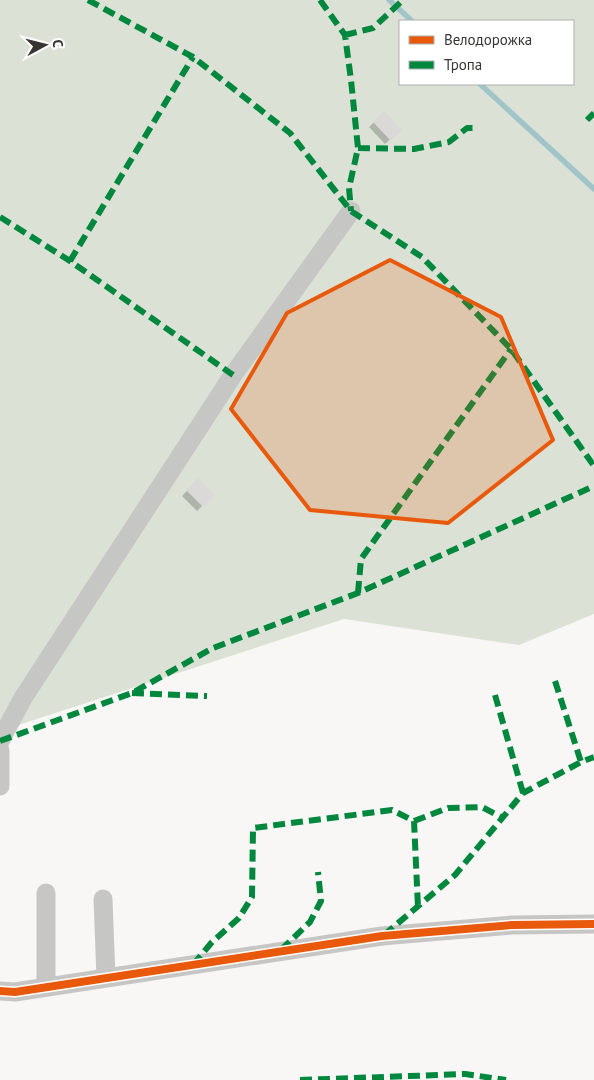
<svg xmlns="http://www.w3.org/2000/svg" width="594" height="1080" font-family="'PT Sans',sans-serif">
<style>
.green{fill:#dbe2d5;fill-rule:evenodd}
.shadow{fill:#0003}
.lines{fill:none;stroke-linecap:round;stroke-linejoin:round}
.stream{stroke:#a1c4c8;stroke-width:5.5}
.building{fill:#dad9d7}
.minor{stroke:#c6c6c5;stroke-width:19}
.quiet{stroke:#00873e;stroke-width:6;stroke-dasharray:12 6;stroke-linecap:butt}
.cycleway-casing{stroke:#fff;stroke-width:11}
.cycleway{stroke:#e8590c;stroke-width:8}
.marked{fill:#e8590c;fill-opacity:0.2;stroke:#e8590c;stroke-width:4;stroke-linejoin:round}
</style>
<rect width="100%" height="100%" fill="#f8f7f5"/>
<path class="green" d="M0,0h594v614l-75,31 -175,-26 -344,112zM400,21h173v63h-173z"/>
<path class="shadow" d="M384,113l16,17 -15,14 -16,-17z
M198,480l15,15 -16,16 -15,-15z"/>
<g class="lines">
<path class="stream" d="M389,0l23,21
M480,84l114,105"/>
</g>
<path class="building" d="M384,111l18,19 -11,11 -18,-19z
M198,478l17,17 -12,12 -17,-17z"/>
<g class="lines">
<path class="minor" d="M0,741l23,-43 210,-323 118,-164
M0,786v-36
M46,893v94
M103,899l3,79
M0,991l15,1 367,-56 130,-11 82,-1"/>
<path class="quiet" d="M88,0l105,57 97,76 61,78 71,46 89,92 83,117
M320,0l25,35 6,45 7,68 -9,40 2,23
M345,35l28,-7 30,-28
M587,120l7,-7
M358,148l56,1 35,-7 18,-14h10
M0,217l70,44 163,114
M70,261l123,-204
M358,593l3,-34 150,-210
M555,681l26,81
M132,693l75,3
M495,695l28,98
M0,741l132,-48 81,-45 145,-55 236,-107
M414,821l34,-13 34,-1 21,11
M384,935l71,-60 68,-82 58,-31 13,-5
M281,950l29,-28 11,-21 -3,-29
M193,965l19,-23 27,-24 13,-21 1,-69 139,-18 22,11 4,86
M300,1080l165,-6 41,6"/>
<g class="cycleway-casing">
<path id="cycleway" d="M0,991l15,1 367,-56 130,-11 82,-1"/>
</g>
<use href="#cycleway" class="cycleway"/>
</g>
<path class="marked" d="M390,260l111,57 52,123 -105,83 -138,-13 -79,-101 56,-96z"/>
<rect x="399" y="20" width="175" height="65" fill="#ffffff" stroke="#afafae"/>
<rect x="409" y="36" width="25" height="8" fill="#e8590c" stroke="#afafae"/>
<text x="444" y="45" font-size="15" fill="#373634">Велодорожка</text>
<rect x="409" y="61" width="25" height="8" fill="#00873e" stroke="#afafae"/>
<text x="444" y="70" font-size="15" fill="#373634">Тропа</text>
<g transform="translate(45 45) rotate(83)" stroke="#ffffff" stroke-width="4" paint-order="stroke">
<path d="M0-4L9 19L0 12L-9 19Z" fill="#373634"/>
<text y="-8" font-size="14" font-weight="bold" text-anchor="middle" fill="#373634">С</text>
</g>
</svg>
